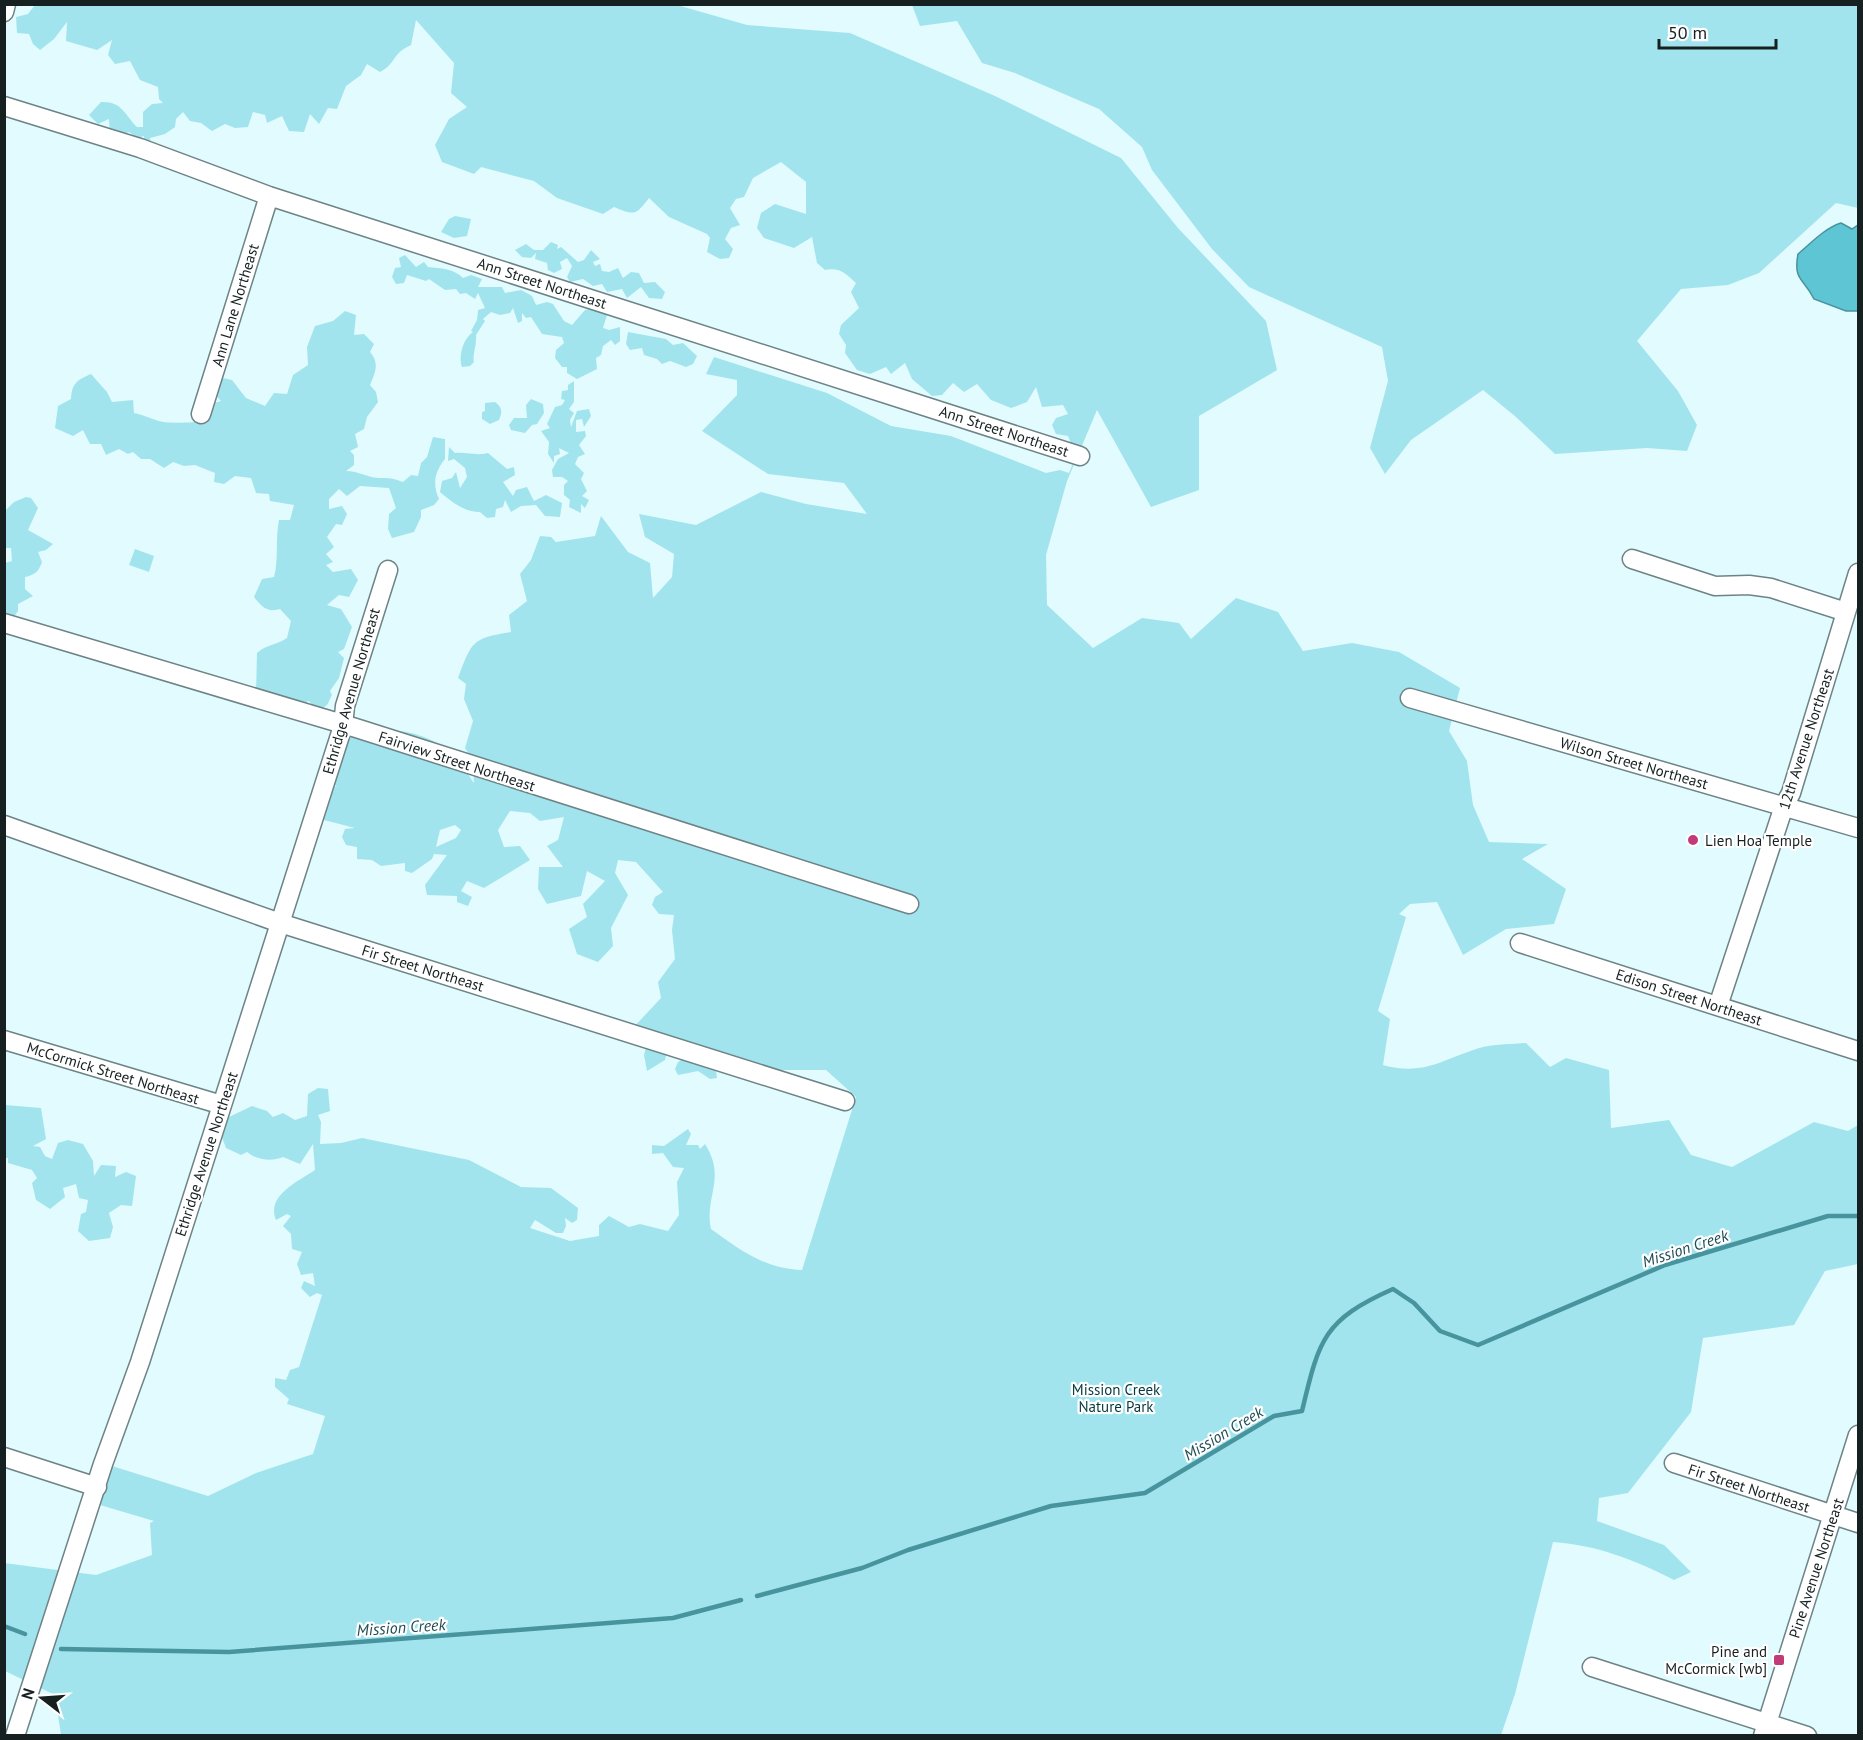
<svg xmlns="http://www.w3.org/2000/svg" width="1863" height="1740" font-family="'PT Sans',sans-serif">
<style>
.green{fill:#a2e4ed;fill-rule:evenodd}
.water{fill:#5dc5d3;stroke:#48949e;stroke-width:1.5}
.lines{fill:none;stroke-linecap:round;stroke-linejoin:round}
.stream{stroke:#48949e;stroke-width:4.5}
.minor-casing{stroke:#6d8386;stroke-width:21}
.minor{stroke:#fff;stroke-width:18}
.poi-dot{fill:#c23a78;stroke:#fff;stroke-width:2}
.labels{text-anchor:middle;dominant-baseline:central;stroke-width:4.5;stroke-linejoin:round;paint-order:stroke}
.street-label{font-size:15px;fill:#172021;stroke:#fff}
.poi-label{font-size:15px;fill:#172021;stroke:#fff;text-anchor:start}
.park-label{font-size:15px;fill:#04383e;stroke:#fff}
.water-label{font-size:16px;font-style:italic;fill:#204e54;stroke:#fff}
</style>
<rect width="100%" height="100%" fill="#e2fbfe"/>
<path class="green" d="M35,5h642l70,20 103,8 145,63 126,62 57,70 88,93 11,49 -78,46v74l-48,17 -54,-97 -30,71 -21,74 1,50 46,43 49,-30 37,5 12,16 45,-41 42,14 25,39 49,-8 47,9 61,36 -11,43 18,30 6,44 16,37 59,2 -26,15 44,30 -12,35 -48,5 -43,26 -26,-53 -27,2 -11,10 7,3 -28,94 12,8 -7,46c42,12 63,-8 100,-18 14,-3 29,-3 43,-4l24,24 16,-9 43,12 2,58 58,-8 22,35 41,12 82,-45 34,9 10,-6v139l-33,7 -31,54 -91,13 -12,74 -63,81 -29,5 -2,23 67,24 27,27 -17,8c-39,-20 -77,-35 -121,-38l-38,152 -14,41h-1440l-6,-40 -50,-24 -1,-108 92,12 56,-20 -2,-32 4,-2 -54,-16 12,-39 96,30 48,-23 57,-19 12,-38 -38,-12 2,-5 -14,-12v-9l11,2 4,-10 9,-3 23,-72 -5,-2 -7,4 -9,-9 3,-7 11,5 -2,-13 -12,2 -4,-11 5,-12 -10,-3 -1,-15 -8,-8 8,-10 -4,-2 -11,6c-10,-24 21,-38 39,-50l-2,-26 -13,20 -17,-7c-12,5 -26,3 -36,-5l-6,3 -15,-7 -6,-16 9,-15 23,-11 15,5 6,6 10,-4 12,7 12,-4 1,-22 10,-6 10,1 2,22 -12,4 3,7 -1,22 21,-1 21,-5 107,22 52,27 30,1 27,20 -1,12 -5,3 -7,-5 1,8 -3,7h-7l-21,-13 -5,8 40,13 29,-5v-11l10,-9 20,11 11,-3 28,7 11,-16 -2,-33 7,-14 -11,-1 -10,-14 -11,1v-9l12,1 24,-17 3,5 -5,11h12l2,4 5,-5c22,35 -1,52 6,85 29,21 54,40 91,41l54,-173 -30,-27h-74l-21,-7 -24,5 9,3 1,7 -7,1 -12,-8 -20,4 -3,-6 3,-7 5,-3 -15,-11 -3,12 -18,11 -3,-16 2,-8 -15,-17 30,-32 -3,-16 17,-23 -3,-29 2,-15 -15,-1 -7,-9 3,-8 8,-5 -27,-30 -18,-2 -3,13 13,22 -17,33 2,18 -15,16 -21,-8 -8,-25 18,-12 -4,-13 22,-23 -18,-10 -6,25 -34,8 -9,-15 1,-22h24l-16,-21 11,-6 6,-23 -24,4 -10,-8 -20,-2 -12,19 6,17 16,-1 10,14 -46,28 -17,-7 -6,10 11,6 -4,9 -11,-4v-6l-30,-1 -2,-10 22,-30 -13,-1 -2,5 -20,14 -7,-2v-8l-24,3 -9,-6 -15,-1v-12l-11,-2 -4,-8 3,-8 10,-1 -31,-8 -5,-14 8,-22 10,3 -7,-7 16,-41 19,-15 8,7c30,-4 59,5 83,25 8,6 12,20 18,27l-2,-24 -7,-11 8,-27 -9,-22 2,-15 -8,-6c14,-37 14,-40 53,-46l-2,-17 18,-14 -7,-27 11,-14 9,-24 11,1 5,5 39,-6 6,-20 27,36 22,11 3,35 19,-21 2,-23 -29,-17 -6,-23 57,11 65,-33 45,12 61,10 -23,-31 -76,-9 -66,-43 35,-36v-15l-31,-6 8,-17 113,36 64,33 60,10 95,37 14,-3 9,3 7,-17 -8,-20 -12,-2 -4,-9 4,-7 12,-4 -5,-9 -21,2 -6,-20 -9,15 -16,6 -20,-8 -14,-16 -13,8 -11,-9 -11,12 -10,1 -20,-17 -7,-16 -14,11 -5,-7 -16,7 -13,-4 -12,-17 1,-8 -7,-11 2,-9 18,-17 -8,-16 5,-9c-10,-9 -16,-16 -31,-13l-8,-7 -5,-26 -18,11 -30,-10 -7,-10 4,-15 14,-9 31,10v-32l-25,-20 -28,16 -9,19 -8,2 -6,9 10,17 -9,3 -6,11 8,10 -4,9 -9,1 -13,-7 3,-14 -3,-4 -38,-17 -20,-19c-13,17 -14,18 -35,9l-11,7 -46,-16 -23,-17 -53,-14 -7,7 -32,-12 -7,-17 14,-26 18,-12 -16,-14 3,-30 -38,-43 -5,25c-20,9 -14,18 -31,27l-13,-8 -6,11 -15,11 -9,23 -9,-1 -9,16 -9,-10 -6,18 -15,-1 -7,-15 -15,7 -2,-8 -12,-3 -5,15 -13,1 -10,-4 -13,7 -11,-8 -11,-2 -7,-9 -7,7 -1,8 -10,7 -15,4 1,9 -7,-2v-9l-7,2 -8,-6 -8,3 -11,-1 -1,-15 -11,5 -9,-9 12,-13c21,-1 23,12 36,25h6v-15l9,-8 11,-1 -4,-4 -1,-12 -18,-7 -10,-19 -15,3 -7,-9 4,-15 -15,10 -31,-9 1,-19 -13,17 -14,11 -7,-6 -4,-10 -12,-1 -1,-16 12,-3zM455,825l6,5 -5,8 -20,9 4,-17z
M912,5h946v203l-22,-5 -77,70 -31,12 -47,4 -44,52 41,50 19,34 -10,26 -40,-3 -92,6 -39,-37 -33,-27 -72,50 -26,34 -15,-26 18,-67 -6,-34 -133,-60 -37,-38 -60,-79 -10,-23 -43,-38 -84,-36 -33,-10 -25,-42 -37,5z
M455,216l16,3 -4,17 -13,2 -13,-6 8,-13z
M551,242l7,3 -1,4 4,-2 17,15 6,-2 7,-10 9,9 -7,3 2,4 5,-2 2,7 7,1 9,-4 5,10 8,-6 8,1 5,10 11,-1 10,10 -3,7 -13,-1 -8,-11 -14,11 -5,-9 -15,3 -5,-8 -9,2 -10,-7 -13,3 -3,-5 5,-11 -5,-8 -7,4 2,7 -8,4 -6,-3 -1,-7 -12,-4 1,-6 -5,5 -9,-1 -7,-7 11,-6 8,6h9z
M405,255l11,12 8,-5 4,5c12,1 27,2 35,11l8,-3 11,4 -4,8h24l3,6 16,-3 11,6 4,9 11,-3 6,2 11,17 8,4 13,-15 9,-2 13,7 -4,13 6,2 11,-3v14l-5,4 -4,-5 -8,6 -2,9 -5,3 1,11 -20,10 -10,-6v-6h-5l-7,-9 1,-8 8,-7 -2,-6 -20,-3 -11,-17 -5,1 -4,-5v8l-4,2 -5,-15 -3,5 -10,2 -9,-3 -8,7 2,2 -9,14c1,11 -4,20 -2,27l-4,4 -8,1c-4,-11 1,-28 11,-35l-2,-1 6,-11 1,-10 7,-2 -7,-15 -3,6 -9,-6 -6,1 -4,-5 -11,1 -16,-11 -3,2 -19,-6 -3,8 -8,1 -4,-7 3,-9 6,-1 -2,-9z
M345,311l11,4 -2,20 10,-1 10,10 -4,8c10,11 5,21 0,33l6,7 2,10 -11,15 -3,12 -9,5 3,13 -8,4 4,4v10l-8,6c12,0 23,7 34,7 9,0 13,0 23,4l8,-7 7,1 3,-13 6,-6 6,-20 12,2v20c-10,12 -13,25 -6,40l-5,6 -13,5v7l-7,15 -22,6 -4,-9 1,-15 7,-6 -7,-20 -29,-2 -13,10 -8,-7 -10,10v10l13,-3 5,8 -5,11 -6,-1 -9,13 7,10 -8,7 7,8 -7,3 7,7 18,-3 7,11 -9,17 -10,-2 -12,10 14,4 11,18 -8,22 -6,3 6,6 -5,20 -9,13 2,4 -5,10 -9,6 -9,-10 -10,3 -43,-11 1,-40c10,-9 20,-8 30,-15l4,-17 -11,-12c-13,4 -19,-3 -26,-12l8,-18 12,-2c5,-19 1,-37 5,-57h11l4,-15 -24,-4 -1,-7 -13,-1 -5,-15 -16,-2 -11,8 -10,-2 1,-9 -20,-8 -11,1 -11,-4 -9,6 -14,-9h-9l-8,-7 -5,2 -9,-5 -13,6 -5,-11h-11l-7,-14 -10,6 -18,-8 3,-22 13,-7c1,-16 6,-19 20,-25l16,18 5,10 21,-2 1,13c9,2 13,4 22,7 8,4 37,3 47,1l3,-16 15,-4 -10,-11 7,-13 14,3 14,18 19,8 9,-13 13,1 6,-19 15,-10 -1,-18 8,-21 18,-5z
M628,332l38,7 7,6 10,-2 14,13 -4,8 -7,3 -16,-6 -8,3 -5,-5 -13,-4 -2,-7 -12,2 -4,-6z
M574,381v21l-5,7 5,4 -4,7 1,7 6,-16 12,-2 2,7 -7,11 -2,-8 -6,1v12l9,-1 1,5 -7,9 6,9 -7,3 -3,7 9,9 -3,6 6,12 -5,5 7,4 -4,8 -4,-4v9l-12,-6 1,-7 -6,-5v-10l4,-4 -6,-4h-9l-1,-7 6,-11 11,-6 -10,-5 1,6 -6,2v7l-6,-9 1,-12 -8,-11 9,-3 -3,-4 8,-17 7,-2 3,-5 -4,-1 1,-8 6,-1v-5z
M531,399l12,5 1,9 -7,11 -5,1 -7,8 -14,-3 -2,-5 5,-7h13l-1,-13z
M495,402c8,6 7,10 4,18l-9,4 -8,-5v-7l3,-1v-8z
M449,447l6,6c13,-1 21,3 33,0l19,16 7,-2 1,8 -12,7 10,14 3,-6 11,-3 7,14 12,-6 16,8 -2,14 -15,-1 -9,-11 -15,1 -10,6 -6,-12 -2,7 -7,2 -1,8 -8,1 -7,-6c-16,0 -28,-10 -40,-20l2,-11 10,-3 4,-6 4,16 7,-11 -2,-9 -11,-9 -6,2z
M26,497l5,1 7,10 -10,22 25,14 -7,6 -8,2 4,10c-3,9 -7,13 -17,15v12l8,7 -15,8v7l-5,7 -8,-4v-51l7,-2 -1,-13h-6l-1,-39 2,1 8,-8z
M135,549l19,7 -5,16 -20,-7z
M5,1105l36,3 5,31 -13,7 7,1 5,9 7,3 6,-16 10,-3 15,4 10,17 1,15 7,-11 15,1 -1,11 11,-5 10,4 -4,30 -11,-1 -12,8 4,14 -3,11 -21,3 -11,-10 3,-17 5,-2 2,-12 -9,-2 -3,-14 -13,4 2,9 -15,12 -14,-9 -4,-17 5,-5 -5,-8 -24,-7v-5h-3z"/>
<path class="water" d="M1841,223l11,6 6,-4v86h-12l-32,-12c-10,-21 -21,-18 -16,-45 13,-11 27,-26 43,-31z"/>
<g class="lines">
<path class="stream" d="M757,1596l105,-28 46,-18 143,-44 94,-13 129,-77 28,-5c17,-71 21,-91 91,-122l21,14 26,28 38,14 187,-80 163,-49h30
M4,1626l21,8
M61,1649l168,3 444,-34 68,-18"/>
<g class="minor-casing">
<path id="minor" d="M4,12l2,-8
M4,106l136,42 129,48 811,260
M201,414l68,-218
M1632,559l83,27 34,-1 22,3 75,24
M4,623l352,105 553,176
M1410,698l448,130
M4,825l276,98 565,178
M1520,943l338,108
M1718,1006l66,-200 7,-13 67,-220
M4,1040l218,65
M4,1457l93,30
M1674,1463l184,60
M1592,1667l215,69
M15,1736l88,-272 37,-102 203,-636 2,-20 43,-136
M1763,1736l95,-301"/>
</g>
<use href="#minor" class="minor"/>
</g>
<g class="poi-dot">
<circle cx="1693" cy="840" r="6"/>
<rect x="1773" y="1654" width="12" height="12" rx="3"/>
</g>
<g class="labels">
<g class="street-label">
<text transform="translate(542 283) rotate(18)">Ann Street Northeast</text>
<text transform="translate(235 305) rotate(-73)">Ann Lane Northeast</text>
<text transform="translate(1004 431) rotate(18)">Ann Street Northeast</text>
<text transform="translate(351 691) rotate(-74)">Ethridge Avenue Northeast</text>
<text transform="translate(1806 739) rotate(-72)">12th Avenue Northeast</text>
<text transform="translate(457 761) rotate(18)">Fairview Street Northeast</text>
<text transform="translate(1634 763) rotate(16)">Wilson Street Northeast</text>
<text transform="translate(423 968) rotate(17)">Fir Street Northeast</text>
<text transform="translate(1689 997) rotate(18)">Edison Street Northeast</text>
<text transform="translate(113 1073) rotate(17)">McCormick Street Northeast</text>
<text transform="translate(206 1154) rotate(-72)">Ethridge Avenue Northeast</text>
<text transform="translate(1749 1488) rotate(18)">Fir Street Northeast</text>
<text transform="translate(1816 1568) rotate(-72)">Pine Avenue Northeast</text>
</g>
<g class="poi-label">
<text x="1705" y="840">Lien Hoa Temple</text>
<text x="1767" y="1651" text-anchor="end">Pine and<tspan x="1767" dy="17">McCormick [wb]</tspan></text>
</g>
<g class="park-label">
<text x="1116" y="1389">Mission Creek<tspan x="1116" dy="17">Nature Park</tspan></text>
</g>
<g class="water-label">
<text transform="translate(1685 1248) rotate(-18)">Mission Creek</text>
<text transform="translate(1223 1433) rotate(-31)">Mission Creek</text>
<text transform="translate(401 1627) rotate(-4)">Mission Creek</text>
</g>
</g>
<rect width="1863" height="1740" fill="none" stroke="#172021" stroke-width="12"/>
<g transform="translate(42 1698) rotate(287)" stroke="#ffffff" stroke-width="4.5" paint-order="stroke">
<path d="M0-4.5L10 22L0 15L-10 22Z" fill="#172021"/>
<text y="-9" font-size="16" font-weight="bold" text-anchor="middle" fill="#172021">N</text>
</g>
<path d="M1659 39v9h117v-9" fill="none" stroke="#172021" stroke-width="3"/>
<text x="1668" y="39" font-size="18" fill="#172021" stroke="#ffffff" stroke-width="4.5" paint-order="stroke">50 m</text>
</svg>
